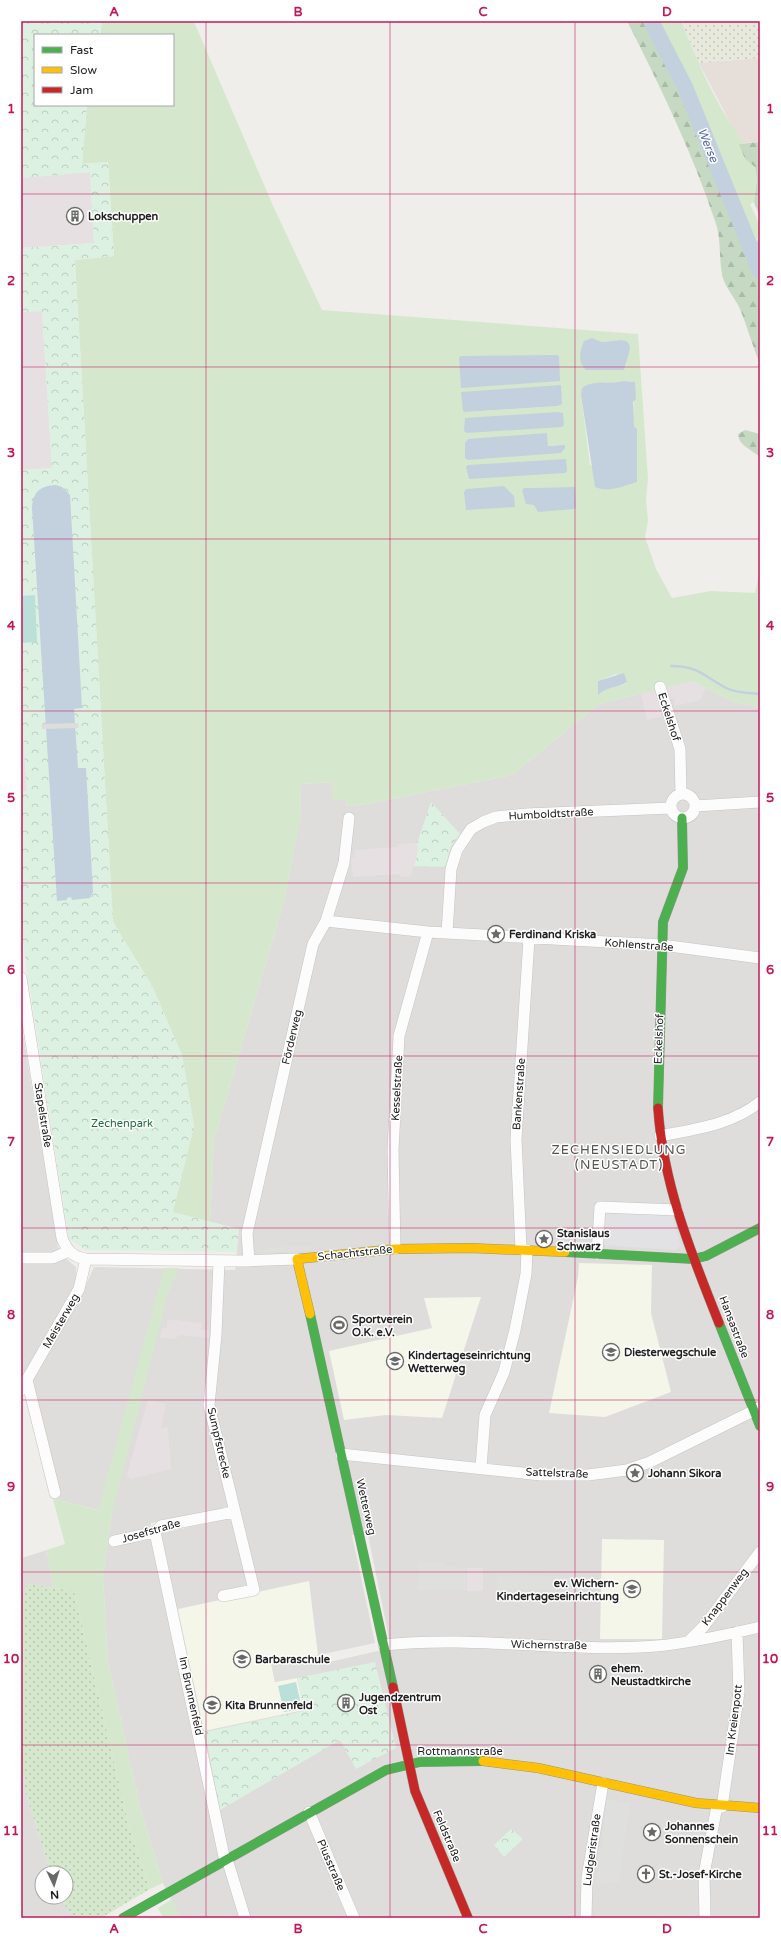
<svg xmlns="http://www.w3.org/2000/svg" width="781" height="1939" font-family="'Varela Round',sans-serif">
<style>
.residential{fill:#dedddb;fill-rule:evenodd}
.commercial{fill:#e6ded9}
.industrial{fill:#e7e0e2}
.education{fill:#f3f6e8}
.farmland{fill:url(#farmland-dots)}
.grass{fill:#d5e8cd;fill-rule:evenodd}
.forest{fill:url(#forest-firs)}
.park{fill:url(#park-crowns)}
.garden{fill:url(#garden-dots)}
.pitch{fill:#bbe0d9}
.parking{fill:#dfdfdd}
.plaza{fill:#e2e1e4}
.water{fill:#c2d1dd}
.pier{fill:#dedddc}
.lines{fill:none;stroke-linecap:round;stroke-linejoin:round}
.stream{stroke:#c2d1dd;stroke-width:2.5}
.river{stroke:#c2d1dd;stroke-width:16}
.street-casing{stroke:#c5c4c2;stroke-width:12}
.fast-casing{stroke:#919784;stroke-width:10}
.slow-casing{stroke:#919784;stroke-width:10}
.jam-casing{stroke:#919784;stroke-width:10}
.street{stroke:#fdfcfc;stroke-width:11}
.fast{stroke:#4caf50;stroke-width:9}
.slow{stroke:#ffc107;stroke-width:9}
.jam{stroke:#c62828;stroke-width:9}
.grid{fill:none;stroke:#c2185b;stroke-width:1;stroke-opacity:0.55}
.labels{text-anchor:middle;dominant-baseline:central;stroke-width:3;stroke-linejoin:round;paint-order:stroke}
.poi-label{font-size:11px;font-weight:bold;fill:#212121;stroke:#fff;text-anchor:start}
.street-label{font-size:11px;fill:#212121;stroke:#fff}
.park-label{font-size:11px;fill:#1a7338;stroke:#fff}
.water-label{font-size:12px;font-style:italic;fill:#586ca5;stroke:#fff}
.quarter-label{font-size:13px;letter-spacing:1px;fill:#545454;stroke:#fff}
.neatline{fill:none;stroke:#c2185b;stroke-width:1.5}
.grid-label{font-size:13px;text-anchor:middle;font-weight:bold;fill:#c2185b}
</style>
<defs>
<pattern id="farmland-dots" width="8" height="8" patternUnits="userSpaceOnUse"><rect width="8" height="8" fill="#e6e9dc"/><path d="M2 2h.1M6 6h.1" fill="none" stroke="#c5c8bc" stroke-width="1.8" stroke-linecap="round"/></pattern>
<pattern id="forest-firs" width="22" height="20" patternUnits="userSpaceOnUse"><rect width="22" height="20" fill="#c6dac3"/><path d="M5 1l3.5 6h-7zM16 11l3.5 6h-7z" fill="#aabba7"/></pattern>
<pattern id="park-crowns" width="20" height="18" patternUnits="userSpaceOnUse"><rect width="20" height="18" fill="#dcf1e1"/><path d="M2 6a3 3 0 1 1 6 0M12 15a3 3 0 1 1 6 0" fill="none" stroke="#bccec1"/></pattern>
<pattern id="garden-dots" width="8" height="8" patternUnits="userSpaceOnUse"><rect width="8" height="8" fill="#d5e8cd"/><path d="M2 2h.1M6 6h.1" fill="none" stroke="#b7c7b0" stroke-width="1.8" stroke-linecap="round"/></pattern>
</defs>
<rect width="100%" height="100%" fill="#efeeea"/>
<path class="residential" d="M692,681l42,21 26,5v1211h-580l-17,-35 -23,-76 -32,-145 -5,-87 9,-62 -59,-14 -27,-109 7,-2v-10l51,-89 10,-22 141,3 4,-41 -29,-7 4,-82 70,-239 17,-87 -1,-30 32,-2 14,17 1,7 20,-2 145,-29 87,-71zM229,1508l11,8 -124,27 34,-13 1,-7zM352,1535h16l23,113 -70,16 -2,-9 56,-12zM178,1609l26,123 14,71 -51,-192z
M21,1022l37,225 7,11 11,9v19l-55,92z
M47,1550l6,38 -26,-4 -6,28v-56l1,2z
M21,1757l5,37 25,79h-9v24h18l15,21h-54z"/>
<path class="commercial" d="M760,58v84l-15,1 -11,-13 -35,-67z"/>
<path class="industrial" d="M90,172l4,71 -73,5v-70z
M42,311l10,157 -31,2v-158z
M692,681l14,7 -6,12 -25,6 -1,-8 -14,4 4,14 -17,4 -6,-26z
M21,731h2l4,60h-6z
M417,843l1,7 -7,26 -11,1 -1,-3 -46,3 -2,-20h4v-7l43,-3v-3z
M175,1320l27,3 -1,7h8v8l-29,-3 -6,4 -14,-1 2,-10h5v-7z
M148,1400l18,4 -5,24 7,-1 3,42 -40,10 -4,-4z
M467,1568h16v23h-16z"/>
<path class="education" d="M579,1263l73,2 -1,48 20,79 -66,25 -56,-4 29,-136z
M481,1297l-39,121 -56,-3 -42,5 -15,-69 103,-23 -8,-30z
M602,1539l62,1 -2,99h-62z
M309,1581l9,74 -47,8 4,19 22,-4 7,32 -100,21 -26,-122z"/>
<path class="farmland" d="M681,21h79v37l-61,5z"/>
<path class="grass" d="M102,21h90l3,3 79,184 48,102 316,24 10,145 -2,20 2,22 -3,16 11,32 16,29 39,-7 44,2 5,-24v138l-26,-5 -42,-21 -93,23 -87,71 -145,29 -20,2 -1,-7 -13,1 -2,-18 -31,2 1,30 -17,87 -70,239 -4,82 -38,-10 22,-86 -12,-71 -30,-69 -39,-64 -38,-662 39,-4 -6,-94 -26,2 5,-59h86v-70h-73zM592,338l10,4 19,-2 9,9 -4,11v7zM623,381l12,1 -2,34 1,10 3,3v41l-47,-5 -9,-70 26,-13 6,2zM560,385l2,18 -4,3 -93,6zM547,433l1,13 17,-1 -100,13zM573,487l-39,18 -3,-1 -9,-14 2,-2zM616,674l11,9c-9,5 -21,4 -29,11v-13z
M657,21h24c17,41 36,88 64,122l-5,1 5,15 10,8 2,12 -3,23 -4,2c7,16 15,25 4,41l-68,-166z
M164,1268h15l-11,26 -56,219 -9,62 5,87 32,145 23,76 -13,6 -21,-63 -55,-235 -21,-3 -6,-38 18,-6 -12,-45 45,11z
M172,1899l8,19h-17l-5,-10z"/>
<path class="forest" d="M627,21h18l44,93 57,133 8,-2 6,-8v127c-8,-19 -13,-39 -21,-57 -5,-10 -13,-19 -16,-29 -5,-19 -1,-39 -8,-57 -23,-69 -55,-135 -88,-200z
M760,142v75l-6,-15 3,-23 -2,-12 -10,-8 -6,-15z
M745,430l15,4v23c-8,-7 -22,-12 -22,-23z"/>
<path class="park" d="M21,21h81l-2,14h-65v70h52l-5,59 26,-2 6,94 -39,4 38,662 39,64 30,69 12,71 -21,86 66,17 -3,23 -150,-2 -17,-11 -48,-307v-141h6l-4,-60h-2v-261l31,-2 -10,-157 -21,1v-64l73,-5 -4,-71 -69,6z
M431,802l29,32 -9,12 -6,21 -31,-1 4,-16 -1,-7z
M375,1662l21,86 -40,21 -16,-29 -120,70 -15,-78 99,-21 -7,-33z
M511,1829l12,10 -19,18 -10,-12z"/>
<path class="garden" d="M27,1584l47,7 55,235 21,63 -49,29h-28l-13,-21h6v-24h-15l-25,-79 -5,-37v-145z"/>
<path class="pitch" d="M35,595l2,47 -16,1v-47z
M296,1682l6,27 -18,3 -6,-26z"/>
<path class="parking" d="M309,1246l2,4 -49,3 5,-5z
M419,1561l24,1 1,4 22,2v22h-48z
M497,1574l86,3v14l-86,-2z
M318,1655l4,17 -47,10 -4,-19z
M607,1800l23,3 -11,79 -23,2z"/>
<path class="plaza" d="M603,1210l69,4 9,32 -5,4 -75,-5z"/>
<path class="water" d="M592,338l10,4 19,-2 5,1 3,3 1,5 -6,21h-38c-9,-8 -6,-19 -2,-29z
M557,355l2,1 1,25 -99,7 -2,-30 2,-2z
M623,381l12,1 1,17 -3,3 1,24 3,3v53c-13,4 -29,11 -42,5l-14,-92 1,-7c13,-9 27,-3 41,-7z
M561,385l1,19 -4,2 -93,6 -2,-1 -2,-19z
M558,412l5,1 1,12 -2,2 -95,6 -3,-2 1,-13z
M547,433l1,13 17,-1v3l-4,5 -93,7 -3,-2v-15l3,-4z
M566,459l1,12 -2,2 -96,6 -3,-12 2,-2z
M56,485l6,2 8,8 12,213 -8,1 4,59h8l7,124 -3,6 -18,2 -1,-3 -4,1v2l-10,1 -25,-393c1,-16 8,-22 24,-23z
M504,486l10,10 1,11 -49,3 -2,-18 2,-3z
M573,487h2l1,20 -2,2 -36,3 -4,-7 -8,-1 -4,-14 2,-2z
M624,673l3,9c-9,6 -22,5 -29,13v-14z"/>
<path class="pier" d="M78,723l1,5 -37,1v-5z"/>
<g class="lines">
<path class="stream" d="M671,666c28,0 32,10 55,22 10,5 22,5 34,6"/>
<path class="river" d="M651,21l34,66 75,184"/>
<g class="street-casing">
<path id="street" d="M660,687l20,62 1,45
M671 806a12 12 0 1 1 24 0a12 12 0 1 1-24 0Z
M695,806l65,-4
M326,921l102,11 234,13 98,13
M447,933l4,-64 6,-19 14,-21 12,-7 13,-5 31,-3 144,-6
M21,978l41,260c5,13 11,19 24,21l157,2 54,-2
M660,1136c35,-7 71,-11 100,-34
M395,1249l-2,-99 6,-114 29,-104
M521,1249l-5,-110 13,-200
M597,1253l3,-46 77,3
M21,1258h32l16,-7
M219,1261l-3,74 -7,70 45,185 -31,6
M249,1261l-2,-28 66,-289 13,-23 18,-58 5,-45
M27,1380l28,113
M21,1390l58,-101 7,-30
M341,1454l200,21h47l39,-5 23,-8 109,-54
M481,1468l4,-53 19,-43 11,-42 11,-56 1,-24
M155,1532l70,329
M114,1541l41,-9 6,-6 73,-14
M689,1641l15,-15 56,-74
M384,1645c90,-10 182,8 272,1 35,-3 70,-11 104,-19
M722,1807l17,-115 -2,-60
M309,1812l45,106
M227,1859l18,59
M586,1918l1,-40 16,-95
M705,1918l-1,-44 13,-68"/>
</g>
<g class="fast-casing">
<path id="fast" d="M658,1108l5,-186 20,-54 -1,-50
M565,1252l128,7 13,-3 54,-28
M310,1314l83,373
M719,1323l41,103
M123,1918l263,-148 34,-8 63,-1"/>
</g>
<g class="slow-casing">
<path id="slow" d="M310,1314l-13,-55 99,-10 74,-1 95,4
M483,1761l55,7 158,35 64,5"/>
</g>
<g class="jam-casing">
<path id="jam" d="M658,1108c5,76 33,145 61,215
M393,1687l22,104 53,127"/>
</g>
<use href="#street" class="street"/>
<use href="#fast" class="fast"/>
<use href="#slow" class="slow"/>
<use href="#jam" class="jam"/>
</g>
<path class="grid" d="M206,21v1897M390,21v1897M575,21v1897M21,194h739M21,367h739M21,539h739M21,711h739M21,883h739M21,1056h739M21,1228h739M21,1400h739M21,1572h739M21,1745h739"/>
<defs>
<g id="building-ring" transform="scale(0.9)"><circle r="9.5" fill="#fff" stroke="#696967" stroke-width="1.5"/><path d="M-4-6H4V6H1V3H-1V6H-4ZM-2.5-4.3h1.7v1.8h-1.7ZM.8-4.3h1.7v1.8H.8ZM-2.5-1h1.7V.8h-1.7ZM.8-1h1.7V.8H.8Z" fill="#696967"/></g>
<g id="sight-ring" transform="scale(0.9)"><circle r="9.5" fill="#fff" stroke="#696967" stroke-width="1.5"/><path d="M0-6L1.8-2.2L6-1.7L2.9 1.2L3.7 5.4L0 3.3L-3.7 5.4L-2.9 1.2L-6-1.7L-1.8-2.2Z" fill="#696967"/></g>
<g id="stadium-ring" transform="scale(0.9)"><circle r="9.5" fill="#fff" stroke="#696967" stroke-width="1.5"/><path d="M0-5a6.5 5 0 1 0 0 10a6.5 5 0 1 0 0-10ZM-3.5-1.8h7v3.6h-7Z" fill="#696967"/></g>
<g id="school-ring" transform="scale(0.9)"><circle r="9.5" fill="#fff" stroke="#696967" stroke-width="1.5"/><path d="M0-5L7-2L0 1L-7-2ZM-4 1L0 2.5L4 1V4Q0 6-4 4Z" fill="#696967"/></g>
<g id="church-ring" transform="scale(0.9)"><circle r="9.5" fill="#fff" stroke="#696967" stroke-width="1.5"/><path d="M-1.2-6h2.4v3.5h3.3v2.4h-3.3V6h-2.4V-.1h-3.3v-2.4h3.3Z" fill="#696967"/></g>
</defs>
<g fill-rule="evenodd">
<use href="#building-ring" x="75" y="216"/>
<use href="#sight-ring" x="496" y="934"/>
<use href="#sight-ring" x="544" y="1239"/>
<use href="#stadium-ring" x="339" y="1325"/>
<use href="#school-ring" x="611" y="1352"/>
<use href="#school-ring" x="395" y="1361"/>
<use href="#sight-ring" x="635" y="1473"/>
<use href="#school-ring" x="632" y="1589"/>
<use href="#school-ring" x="242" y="1659"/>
<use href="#building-ring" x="598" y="1674"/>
<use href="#building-ring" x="346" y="1703"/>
<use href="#school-ring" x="212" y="1705"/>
<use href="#sight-ring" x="652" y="1832"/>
<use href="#church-ring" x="646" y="1874"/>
</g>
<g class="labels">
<g class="poi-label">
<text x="88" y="216">Lokschuppen</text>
<text x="509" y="934">Ferdinand Kriska</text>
<text x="557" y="1233">Stanislaus<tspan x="557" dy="13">Schwarz</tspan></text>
<text x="352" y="1319">Sportverein<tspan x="352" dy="13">O.K. e.V.</tspan></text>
<text x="624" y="1352">Diesterwegschule</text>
<text x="408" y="1355">Kindertageseinrichtung<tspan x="408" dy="13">Wetterweg</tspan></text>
<text x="648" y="1473">Johann Sikora</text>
<text x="619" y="1583" text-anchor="end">ev. Wichern-<tspan x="619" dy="13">Kindertageseinrichtung</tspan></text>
<text x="255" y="1659">Barbaraschule</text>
<text x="611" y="1668">ehem.<tspan x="611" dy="13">Neustadtkirche</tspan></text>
<text x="359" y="1697">Jugendzentrum<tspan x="359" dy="13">Ost</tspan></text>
<text x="225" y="1705">Kita Brunnenfeld</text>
<text x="665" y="1826">Johannes<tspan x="665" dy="13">Sonnenschein</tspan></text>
<text x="659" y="1874">St.-Josef-Kirche</text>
</g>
<g class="street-label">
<text transform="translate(669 717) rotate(72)">Eckelshof</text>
<text transform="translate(551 814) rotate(-3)">Humboldtstraße</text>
<text transform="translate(639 945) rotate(4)">Kohlenstraße</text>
<text transform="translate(292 1037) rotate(-77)">Förderweg</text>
<text transform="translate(659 1039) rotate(-88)">Eckelshof</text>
<text transform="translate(397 1088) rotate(-87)">Kesselstraße</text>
<text transform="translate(519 1094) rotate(-86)">Bankenstraße</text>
<text transform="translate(43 1115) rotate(81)">Stapelstraße</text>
<text transform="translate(355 1253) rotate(-6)">Schachtstraße</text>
<text transform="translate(61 1321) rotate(-60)">Meisterweg</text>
<text transform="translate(734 1327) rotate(69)">Hansastraße</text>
<text transform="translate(219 1443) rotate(77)">Sumpfstrecke</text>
<text transform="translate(557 1473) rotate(2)">Sattelstraße</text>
<text transform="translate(366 1507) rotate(77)">Wetterweg</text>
<text transform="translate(151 1531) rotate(-16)">Josefstraße</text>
<text transform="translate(725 1597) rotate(-53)">Knappenweg</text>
<text transform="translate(549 1645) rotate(1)">Wichernstraße</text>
<text transform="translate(191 1696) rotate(78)">Im Brunnenfeld</text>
<text transform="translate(734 1720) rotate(-83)">Im Kreienpott</text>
<text x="460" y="1751">Rottmannstraße</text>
<text transform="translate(447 1836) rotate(67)">Feldstraße</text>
<text transform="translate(592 1850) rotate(-82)">Ludgeristraße</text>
<text transform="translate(331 1865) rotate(67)">Piusstraße</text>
</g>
<g class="park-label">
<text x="122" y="1123">Zechenpark</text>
</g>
<g class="water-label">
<text transform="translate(708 145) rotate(68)">Werse</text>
</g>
<g class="quarter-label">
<text x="619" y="1150">ZECHENSIEDLUNG<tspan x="619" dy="15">(NEUSTADT)</tspan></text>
</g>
</g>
<rect width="781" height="1939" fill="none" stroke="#ffffff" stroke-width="44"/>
<rect x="34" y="34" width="140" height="72" fill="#ffffff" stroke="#a6a6a6"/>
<rect x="42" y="47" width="20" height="6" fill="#4caf50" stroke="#a6a6a6"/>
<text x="70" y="54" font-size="12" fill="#212121">Fast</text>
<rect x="42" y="67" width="20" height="6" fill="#ffc107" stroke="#a6a6a6"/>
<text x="70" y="74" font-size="12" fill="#212121">Slow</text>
<rect x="42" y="87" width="20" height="6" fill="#c62828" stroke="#a6a6a6"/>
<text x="70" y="94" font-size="12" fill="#212121">Jam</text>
<g transform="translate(54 1885) rotate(176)"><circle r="19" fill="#ffffff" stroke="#a6a6a6"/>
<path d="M0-3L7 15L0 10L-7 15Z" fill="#696967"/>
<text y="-6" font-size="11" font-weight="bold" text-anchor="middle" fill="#212121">N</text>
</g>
<rect x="22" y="22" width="737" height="1895" class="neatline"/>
<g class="grid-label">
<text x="114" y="16">A</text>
<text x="298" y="16">B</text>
<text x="483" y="16">C</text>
<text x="667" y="16">D</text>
<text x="11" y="113">1</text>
<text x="770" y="113">1</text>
<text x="11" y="285">2</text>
<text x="770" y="285">2</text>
<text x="11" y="457">3</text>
<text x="770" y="457">3</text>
<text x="11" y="630">4</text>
<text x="770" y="630">4</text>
<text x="11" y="802">5</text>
<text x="770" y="802">5</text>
<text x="11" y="974">6</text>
<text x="770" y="974">6</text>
<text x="11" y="1146">7</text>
<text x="770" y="1146">7</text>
<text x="11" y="1319">8</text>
<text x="770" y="1319">8</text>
<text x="11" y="1491">9</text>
<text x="770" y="1491">9</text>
<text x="11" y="1663">10</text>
<text x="770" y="1663">10</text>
<text x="11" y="1835">11</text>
<text x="770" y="1835">11</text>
<text x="114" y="1933">A</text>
<text x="298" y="1933">B</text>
<text x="483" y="1933">C</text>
<text x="667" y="1933">D</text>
</g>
</svg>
